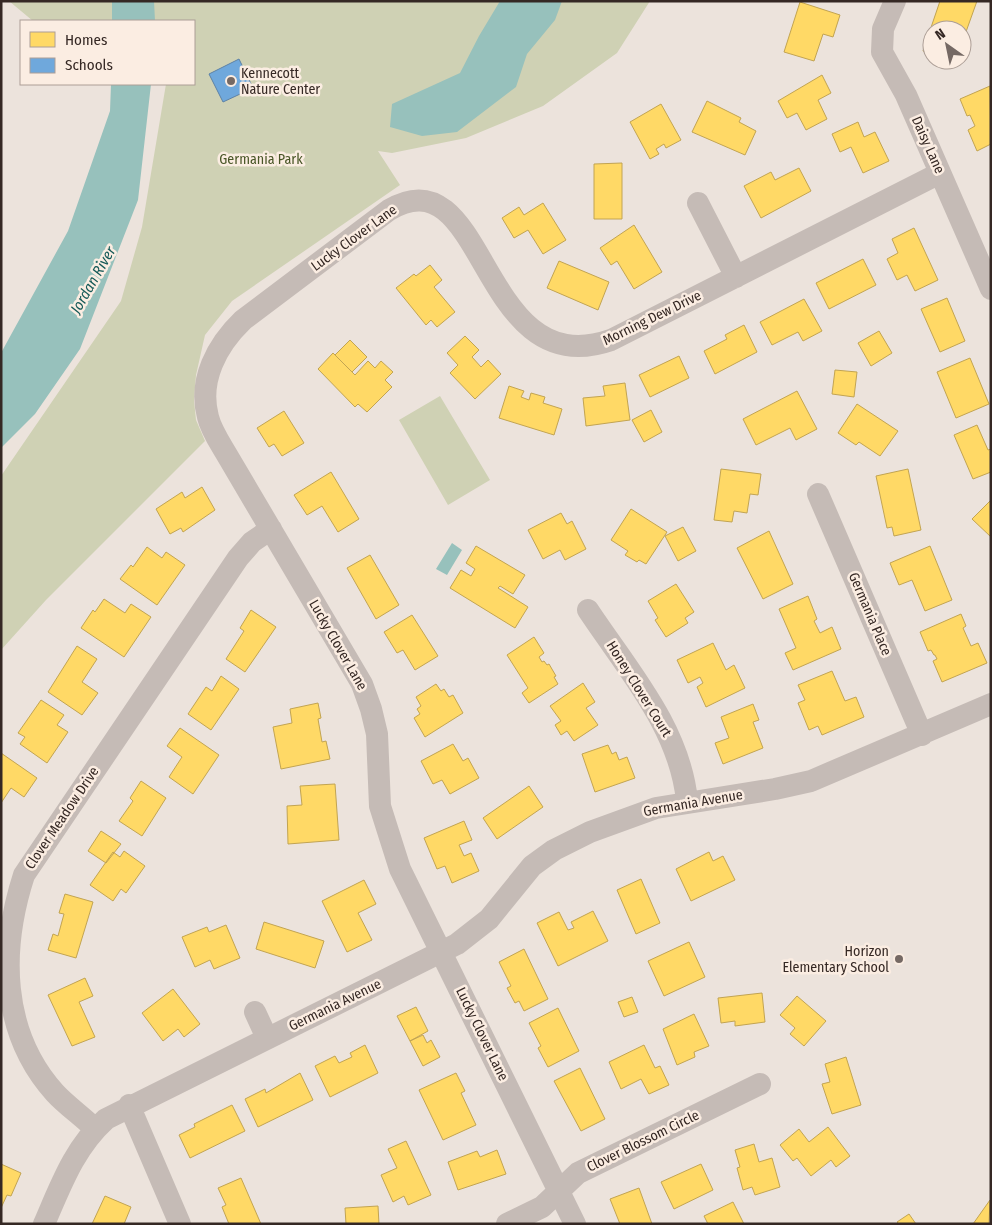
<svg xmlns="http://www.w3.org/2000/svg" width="992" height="1225" font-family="'Fira Sans Condensed',sans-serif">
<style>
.green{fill:#cfd1b4}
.water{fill:#97c1bc}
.homes{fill:#ffd966;stroke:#c2a452}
.schools{fill:#6fa8dc;stroke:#5e82a5}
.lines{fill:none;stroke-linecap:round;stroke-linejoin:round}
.minor{stroke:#c5bbb6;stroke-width:22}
.poi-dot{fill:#756964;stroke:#fbede2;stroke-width:2}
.labels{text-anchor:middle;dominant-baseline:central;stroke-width:5;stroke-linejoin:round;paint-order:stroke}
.poi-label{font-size:14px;fill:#352824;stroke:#fbede2;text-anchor:start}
.street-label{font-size:14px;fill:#352824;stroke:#fbede2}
.park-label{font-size:14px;fill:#485526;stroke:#fbede2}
.water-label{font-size:15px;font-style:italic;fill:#165a58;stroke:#fbede2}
</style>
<rect width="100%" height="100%" fill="#ece3dc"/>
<path class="green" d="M9,1h641l-33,52 -74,53 -77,32 -74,15 -14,-2 22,34 -168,116 -27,34 -9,40 -2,26 2,19 9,21 -159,159 -45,50v-174l120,-175 21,-74 24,-143h28v-63h-161z
M440,396l50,84 -42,25 -49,-85z"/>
<path class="water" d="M112,1h42l1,20h-43z
M500,1h62l-7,19 -28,34 -11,33 -59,45 -35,4 -32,-9 2,-23 68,-31 19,-37z
M111,84h40l-13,116 -58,149 -45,65 -34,34v-95l67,-122 42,-120z
M452,543l10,7 -15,25 -11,-6z"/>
<path class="homes" d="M940,1h37l-15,42v-13h-30v24l-9,-3z
M800,2l40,13 -7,22 -10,-3 -9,27 -30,-9z
M822,75l9,18 -13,7 9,19 -21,11 -9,-17 -10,5 -9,-17z
M990,86l1,58 -14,7 -9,-21 7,-4 -5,-11 -3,1 -7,-17z
M707,101l34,17 -2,4 17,9 -11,24 -53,-23z
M661,104l20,36 -15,8 -2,-4 -8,5 3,5 -9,5 -20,-37z
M858,122l6,15 11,-5 14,29 -26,12 -12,-26 -11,5 -8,-18z
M622,163v56h-28v-55z
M799,168l12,23 -50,27 -17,-32 27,-14 4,8z
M543,203l23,37 -23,14 -15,-24 -14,8 -12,-20 17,-11 5,8z
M634,225l28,47 -28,17 -17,-28 -6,4 -11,-17z
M914,228l24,52 -23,11 -8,-16 -10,5 -10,-21 11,-6 -6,-14z
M863,259l13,26 -47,24 -13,-26z
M559,261l50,21 -11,28 -51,-22z
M430,265l12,15 -8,7 21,25 -18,15 -6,-7 -5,5 -30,-37 18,-14 2,2z
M947,298l18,43 -25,11 -19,-43z
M804,299l18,32 -19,10 -5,-9 -26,13 -12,-23z
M744,325l13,27 -42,22 -11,-23 23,-12 -2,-4z
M879,331l13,22 -21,13 -13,-23z
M465,336l14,14 -7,7 9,10 7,-7 13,14 -26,25 -25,-26 8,-8 -11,-12z
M350,340l17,17 -15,15 -17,-17z
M333,353l22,22 13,-14 7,7 6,-7 12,11 -8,8 7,7 -25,25 -9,-8 -3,3 -37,-38z
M679,356l10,22 -39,19 -11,-22z
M970,358l19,46 -33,14 -19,-46z
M835,370l22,2 -3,25 -22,-3z
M625,383l5,37 -44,6 -3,-28 22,-2 -2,-10z
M509,386l15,5 -3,6 8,3 2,-7 14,4 -2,6 19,6 -8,26 -55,-17z
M797,391l20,38 -21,11 -6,-12 -34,17 -13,-26z
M857,404l41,27 -18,25 -21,-14 -3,3 -18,-12z
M651,410l11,22 -18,10 -12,-22z
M284,411l20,32 -22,13 -8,-12 -5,3 -12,-19z
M977,425l11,25 3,-1v23l-18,7 -19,-44z
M721,469l40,5 -3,21 -8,-1 -3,19 -13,-2 -2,11 -18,-2z
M908,469l13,61 -27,6 -2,-9 -5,1 -11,-52z
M331,472l28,47 -21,13 -16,-26 -15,9 -13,-20z
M202,487l13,23 -32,22 -2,-4 -11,6 -14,-25 26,-17 3,6z
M991,500v37l-19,-18z
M631,509l36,23 -21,32 -7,-4 -2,2 -12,-7 3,-4 -17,-11z
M561,513l6,11 5,-3 14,28 -21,11 -5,-10 -17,9 -15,-29z
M683,527l13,24 -18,10 -13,-25z
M769,531l24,53 -30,15 -26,-51z
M476,546l49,29 -12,19 -13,-8 -2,2 30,19 -13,21 -65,-40 11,-18 10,6 4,-7 -9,-6z
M930,546l22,54 -27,11 -13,-31 -13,5 -9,-22z
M147,547l15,11 4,-6 19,13 -28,40 -37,-26 11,-14 2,2z
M370,555l29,50 -23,14 -29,-51z
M676,584l18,28 -9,6 3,5 -22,14 -11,-17 3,-2 -10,-17z
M808,596l9,23 -3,2 6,12 12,-6 9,22 -48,21 -8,-17 11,-5 -17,-39z
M104,599l21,14 6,-9 20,13 -27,40 -43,-29 12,-18 2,2z
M251,610l25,17 -31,45 -19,-13 18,-28 -4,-3z
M961,614l5,12 -3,2 8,18 7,-3 9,20 -45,19 -9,-21 4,-2 -2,-4h-1l-3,-5 -3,1 -8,-19z
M412,615l26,41 -23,14 -12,-20 -6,3 -13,-21z
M534,637l10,16 -5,4 3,5 2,-1 3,4 2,-1 7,12 -2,1 4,7 -29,19 -7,-10 6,-5 -21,-33z
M713,643l13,27 8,-5 11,23 -39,19 -9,-20 6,-4 -3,-6 -12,6 -11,-23z
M77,646l20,13 -15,23 16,11 -16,22 -34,-23z
M832,671l13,30 11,-4 8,20 -42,18 -4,-9 -9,4 -11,-27 7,-3 -7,-15z
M221,676l18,13 -28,41 -23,-16 18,-27 6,4z
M583,683l12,19 -9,6 12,17 -24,16 -7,-10 -6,4 -6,-10 6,-4 -11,-15z
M436,684l5,7 3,-2 5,8 4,-2 10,18 -38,24 -11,-19 6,-4 -3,-5 4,-3 -5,-9z
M41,700l23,15 -7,10 11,7 -21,31 -27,-19 5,-7 -7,-4z
M318,703l3,15 -3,1 4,23 4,-1 4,18 -49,10 -8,-42 19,-4 -2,-14z
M753,704l6,16 -6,2 10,26 -40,16 -8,-21 14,-5 -8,-21z
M180,728l39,27 -26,39 -24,-17 13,-20 -15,-11z
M453,744l10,17 5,-3 11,20 -29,16 -8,-14 -9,4 -12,-23z
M608,745l4,9 4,-2 3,8 8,-3 8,21 -40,14 -13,-38z
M1,753l36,25 -13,19 -13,-9 -10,15z
M141,781l25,17 -24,38 -23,-15 14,-20 -3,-3z
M335,784l4,56 -51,4 -1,-38 15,-1 -2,-19z
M529,786l14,21 -46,32 -14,-21z
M464,821l8,19 -13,5 5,11 7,-3 8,18 -27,12 -7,-17 -8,3 -13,-31z
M101,831l20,13 -15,19 -18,-12z
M124,851l21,15 -19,27 -5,-4 -8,12 -23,-16 23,-33 7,5z
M709,852l4,9 10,-5 12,24 -44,21 -15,-32z
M641,879l19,44 -24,11 -19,-44z
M364,880l12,24 -18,9 14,27 -25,12 -25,-51z
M65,894l28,8 -17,56 -28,-8 5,-16 5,2 6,-22 -5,-1z
M593,911l15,30 -50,25 -21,-43 22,-11 9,18 6,-2 -3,-6z
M264,922l60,19 -9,27 -59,-19z
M226,925l14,33 -26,11 -4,-9 -15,7 -13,-30 25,-10 2,5z
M689,942l16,35 -41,19 -16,-35z
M524,949l24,50 -24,12 -5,-10 -4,2 -8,-15 4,-2 -12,-24z
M85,978l8,18 -14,6 16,35 -23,9 -24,-51z
M173,989l27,35 -16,13 -6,-8 -15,12 -21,-28z
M762,993l3,29 -30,4v-5l-14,2 -3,-25z
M797,996l29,25 -22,25 -14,-12 5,-6 -15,-13z
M632,997l6,15 -14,5 -6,-15z
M416,1007l12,24 -18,10 -13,-25z
M558,1008l21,43 -31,16 -10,-19 3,-2 -12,-23z
M694,1014l15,32 -15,6 1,5 -18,8 -14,-36z
M423,1035l4,8 4,-3 9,17 -17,9 -13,-25z
M365,1045l13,28 -48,24 -15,-31 20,-10 4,7 13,-6 -2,-4z
M644,1045l11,23 5,-2 9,19 -20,9 -8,-15 -20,10 -12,-27z
M846,1057l15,48 -29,9 -10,-30 8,-2 -5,-18z
M580,1068l25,51 -24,12 -27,-50z
M300,1073l13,27 -55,27 -13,-28 20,-10 1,4z
M456,1073l9,18 -4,2 15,32 -33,15 -24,-50z
M232,1105l13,26 -55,27 -11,-23 16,-8 -1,-3z
M828,1127l22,29 -14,11 -5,-7 -20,16 -14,-18 -4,3 -13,-16 19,-16 10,13z
M406,1141l25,54 -23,10 -4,-9 -11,6 -12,-27 16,-7 -9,-19z
M754,1144l5,18 13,-4 8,29 -25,8 -3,-8 -9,3 -6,-22 3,-1 -5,-17z
M497,1150l9,24 -48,16 -10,-28 29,-11 3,6z
M1,1164l20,9 -10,23 -4,-1 -6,13z
M701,1164l12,26 -39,19 -13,-27z
M241,1178l20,46h-32l-7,-17 4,-2 -8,-17z
M639,1188l13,36h-32l-10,-25z
M105,1196l26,11 -7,17h-32z
M990,1200l-1,24h-16z
M733,1202l11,22h-36l-4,-8z
M378,1206l1,18h-33l-1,-16z
M909,1214l7,10h-17l-2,-2z"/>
<path class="schools" d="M239,59l14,29 -30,14 -14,-28z"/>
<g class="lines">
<path class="minor" d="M895,1l-12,28 -1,23 24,43 85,194
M698,203l38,74
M818,494l104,241
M588,610c39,59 92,118 99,191
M255,1012l12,26
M129,1105l51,119
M95,1129c-13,-13 -28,-23 -40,-36 -55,-61 -55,-144 -31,-218l214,-317 14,-16 19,-13
M44,1224c17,-39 30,-76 62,-105l351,-175 32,-25 43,-53 22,-16 36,-18 66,-24 119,-19 36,-8 180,-77
M507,1224l35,-17 36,-34 182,-89
M575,1224l-175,-355 -20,-63 -3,-72 -6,-25 -9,-25 -135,-229c-7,-12 -16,-25 -19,-38 -10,-37 9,-72 35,-97l146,-110c99,-59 89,176 222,130l329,-167"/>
</g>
<g class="poi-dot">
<circle cx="231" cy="81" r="5"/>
<circle cx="899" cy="959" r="5"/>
</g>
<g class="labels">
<g class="poi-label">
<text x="241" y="73">Kennecott<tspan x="241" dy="16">Nature Center</tspan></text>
<text x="889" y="951" text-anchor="end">Horizon<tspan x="889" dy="16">Elementary School</tspan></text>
</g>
<g class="street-label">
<text transform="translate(928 145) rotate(66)">Daisy Lane</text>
<text transform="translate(354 238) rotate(-36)">Lucky Clover Lane</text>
<text transform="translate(652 318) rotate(-26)">Morning Dew Drive</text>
<text transform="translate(870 614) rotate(67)">Germania Place</text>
<text transform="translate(338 645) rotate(60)">Lucky Clover Lane</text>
<text transform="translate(639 689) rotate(58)">Honey Clover Court</text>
<text transform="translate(693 803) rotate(-10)">Germania Avenue</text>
<text transform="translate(62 818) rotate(-56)">Clover Meadow Drive</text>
<text transform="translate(335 1005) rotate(-26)">Germania Avenue</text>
<text transform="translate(482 1034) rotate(64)">Lucky Clover Lane</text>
<text transform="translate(643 1141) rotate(-26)">Clover Blossom Circle</text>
</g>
<g class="park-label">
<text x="261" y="159">Germania Park</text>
</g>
<g class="water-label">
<text transform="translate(93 280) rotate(-60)">Jordan River</text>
</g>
</g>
<rect width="992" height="1225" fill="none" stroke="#352824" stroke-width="5"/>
<rect x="20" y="20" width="175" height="65" fill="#fbede2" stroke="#ac9e96"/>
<rect x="30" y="32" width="25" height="15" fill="#ffd966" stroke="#ac9e96"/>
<text x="65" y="45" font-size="15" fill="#352824">Homes</text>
<rect x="30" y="58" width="25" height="15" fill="#6fa8dc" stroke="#ac9e96"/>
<text x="65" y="70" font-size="15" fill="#352824">Schools</text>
<g transform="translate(947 45) rotate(327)"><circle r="24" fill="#fbede2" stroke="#ac9e96"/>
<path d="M0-4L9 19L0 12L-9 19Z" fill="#756964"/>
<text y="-8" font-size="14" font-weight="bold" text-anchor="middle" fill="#352824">N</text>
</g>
</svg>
